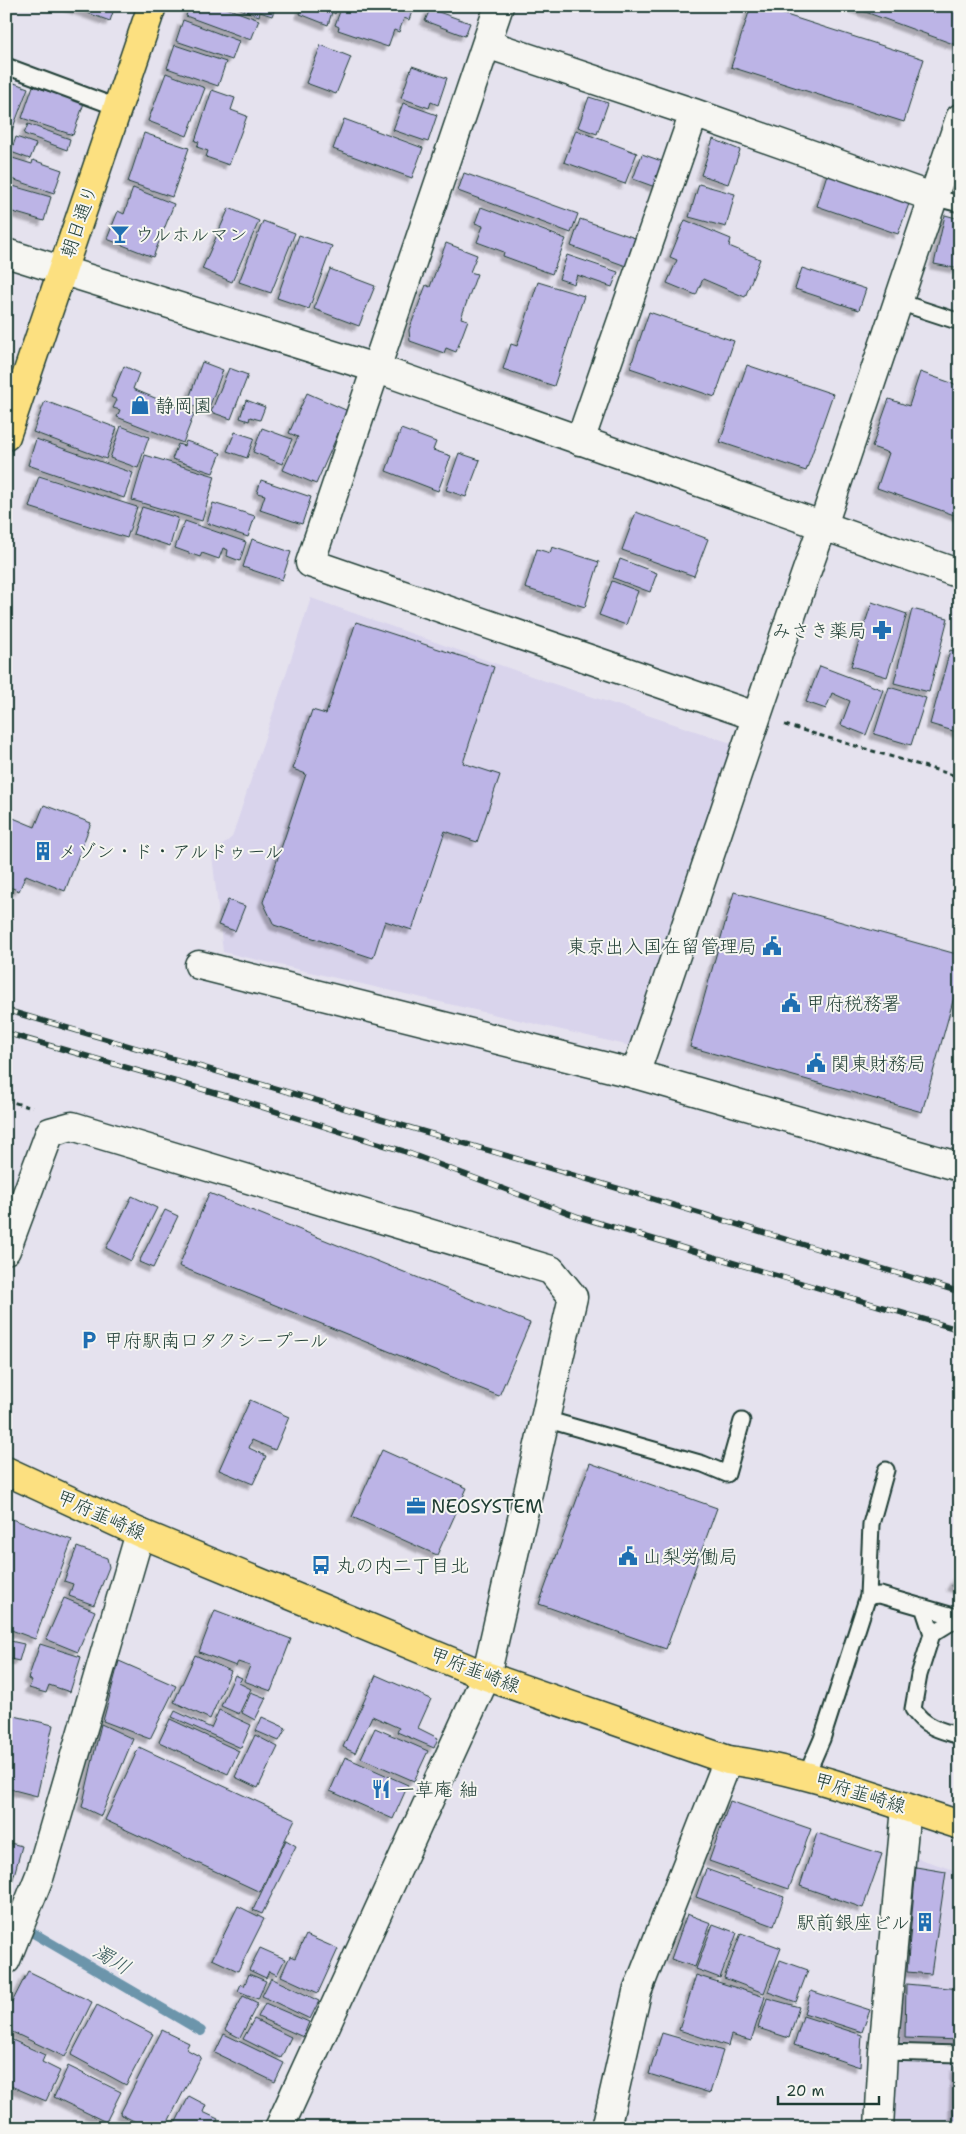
<svg xmlns="http://www.w3.org/2000/svg" width="966" height="2134" font-family="'Shantell Sans','Klee One',sans-serif">
<style>
.built{fill:#d9d4ec}
.lines{fill:none;stroke-linecap:round;stroke-linejoin:round}
.stream{stroke:#6c95ab;stroke-width:10}
.building{fill:#bcb4e6;stroke:#1f3d34;filter:url(#shadow)}
.lane-casing{stroke:#1f3d34;stroke-width:19}
.street-casing{stroke:#1f3d34;stroke-width:31}
.secondary-casing{stroke:#1f3d34;stroke-width:31}
.primary-casing{stroke:#1f3d34;stroke-width:31}
.path{stroke:#1f3d34;stroke-width:3;stroke-dasharray:5 4;stroke-linecap:butt}
.lane{stroke:#f6f6f2;stroke-width:15}
.street{stroke:#f6f6f2;stroke-width:28}
.secondary{stroke:#f6f6f2;stroke-width:28}
.primary{stroke:#fce080;stroke-width:28}
.rail-casing{stroke:#1f3d34;stroke-width:5.5}
.rail{stroke:#f6f6f2;stroke-width:4;stroke-dasharray:11;stroke-linecap:butt}
.labels{text-anchor:middle;dominant-baseline:central;stroke-width:4;stroke-linejoin:round;paint-order:stroke}
.street-label{font-size:19px;fill:#1f3d34;stroke:#f6f6f2}
.poi-label{font-size:19px;fill:#1f3d34;stroke:#f6f6f2;text-anchor:start}
.water-label{font-size:20px;font-style:italic;fill:#395a5c;stroke:#f6f6f2}
</style>
<defs>
<filter id="shadow"><feDropShadow dx="-4.5" dy="4.5" stdDeviation="1" flood-color="#0004"/></filter>
</defs>
<rect width="100%" height="100%" fill="#e5e2ee"/>
<filter id="ink" filterUnits="userSpaceOnUse"><feTurbulence type="fractalNoise" baseFrequency=".02" numOctaves="2"/><feDisplacementMap in="SourceGraphic" scale="10" xChannelSelector="R" yChannelSelector="G"/><feConvolveMatrix kernelMatrix="1 2 1 2 8 2 1 2 1" color-interpolation-filters="sRGB"/></filter>
<g filter="url(#ink)">
<path class="built" d="M311,598l237,84 186,62 -99,303 -412,-95 -11,-97 20,-18z
M911,1856l49,16v256h-67z"/>
<g class="lines">
<path class="stream" d="M6,1917l195,114"/>
</g>
<path class="building" d="M68,6h47l-5,15z
M189,6h32l38,14 -8,20 -65,-24z
M232,6h44l-4,10 -12,-4 -1,4z
M303,6h35l-3,8 -3,-2 -4,13 -28,-11z
M342,6h72l-5,14 -5,-2 -5,14 -5,-2 -6,17 -50,-17 1,-3 -4,-2z
M751,6h7l166,53 -20,63 -173,-55z
M849,6h111v30l-4,9z
M430,9l40,14 -5,13 -40,-15z
M183,20l56,21 -7,19 -56,-19z
M175,45l51,17 -8,24 -51,-18z
M321,45l30,12 -15,37 -30,-11z
M412,66l35,12 -9,27 -7,-3 -2,6 -28,-10z
M166,73l39,15 -18,48 -39,-15z
M6,80l22,8 -17,45 -5,-2z
M33,86l51,17 -11,32 -51,-17z
M212,90l23,8 -4,12 16,6 -18,49 -23,-8 2,-6 -11,-4 2,-5 -4,-1z
M589,97l19,6 -11,31 -19,-7z
M403,103l34,12 -9,27 -35,-12z
M344,119l79,29 -11,30 -79,-29z
M28,124l42,15 -3,11 -43,-16z
M576,130l61,23 -12,31 -61,-22z
M144,133l45,15 -17,49 -44,-15z
M16,137l20,7 -6,15 -19,-7z
M713,139l27,11 -12,34 -27,-9z
M642,154l22,8 -9,25 -22,-8z
M6,156l26,8 1,-4 29,10 -8,23 -48,-16z
M828,171l82,30 -12,33 -81,-28z
M464,173l114,41 -7,19 -113,-42z
M6,184l45,13 -7,24 -38,-11z
M699,184l36,10 -9,33 -37,-10z
M133,188l41,16 -21,53 -46,-18 11,-28 6,3z
M481,207l85,32 -14,35 -49,-18 1,-4 -27,-10 6,-16 -8,-3z
M229,208l30,13 -27,61 -30,-13z
M945,215l15,4v50l-26,-5z
M580,219l55,19 -9,28 -55,-20z
M685,220l46,19 -2,7 31,13 -15,38 -42,-18 -7,16 -29,-12 10,-23 -7,-3z
M263,221l32,12 -24,60 -32,-11z
M299,235l33,11 -23,63 -32,-11z
M446,243l31,12 -7,17 7,2 -16,44 7,2 -12,32 -10,-4 -2,5 -34,-12 -1,-11 17,-45 4,2z
M567,255l51,17 -6,15 -35,-12 -3,9 -15,-5z
M802,268l64,21 -7,21 -64,-21z
M330,269l45,17 -16,40 -45,-17z
M538,282l46,14 -30,90 -51,-17 8,-25 6,2z
M649,312l85,29 -19,56 -85,-29z
M202,362l21,8 -15,41 -21,-7z
M747,365l86,29 -27,77 -86,-29z
M124,366l15,7 -6,16 61,25 -11,29 -66,-26 3,-7 -7,-2 4,-8 -6,-3z
M229,368l19,7 -17,44 -20,-7z
M920,372l40,14v131l-83,-29 12,-35 -17,-6 17,-48 20,7z
M307,393l41,18 -32,73 -33,-14 15,-33 -9,-4z
M246,400l19,7 -5,13 -10,-3 -1,4 -9,-3z
M45,401l72,27 -11,31 -73,-27z
M121,426l28,11 -11,31 -28,-10z
M262,428l30,11 -10,25 -29,-12z
M401,429l35,13 -3,8 18,6 -13,35 -52,-20z
M235,432l19,6 -7,20 -20,-7z
M36,439l97,34 -9,25 -96,-33z
M186,441l35,12 -8,20 -41,-14 6,-15 6,2z
M459,453l21,7 -14,37 -20,-7z
M145,455l70,21 -13,45 -70,-21z
M39,476l98,31 -10,31 -98,-31z
M261,480l50,17 -9,27 -42,-14 5,-15 -8,-2z
M213,503l42,13 -7,21 -41,-14z
M142,507l36,11 -8,28 -37,-12z
M636,512l72,27 -14,37 -72,-26z
M185,521l61,21 -6,19 -13,-5 1,-6 -5,-2 -4,11 -17,-6 -2,4 -25,-9z
M252,539l39,13 -9,28 -39,-13z
M552,547l47,15 -14,45 -60,-19 12,-39 13,4z
M620,559l37,14 -7,19 -37,-14z
M612,581l26,10 -12,34 -27,-10z
M872,602l35,12 -20,63 -36,-11z
M912,609l36,9 -19,74 -35,-9z
M356,622l138,45 -31,96 37,12 -23,67 -32,-11 -33,99 -27,-9 -12,37 -99,-33 -11,-23 43,-128 -13,-5 19,-59 14,4z
M950,650l10,2v81l-30,-9z
M820,666l63,24 -17,45 -25,-10 9,-24 -18,-8 -6,16 -20,-7z
M889,687l37,11 -15,47 -37,-11z
M44,805l47,18 -26,68 -39,-16 -7,16 -13,-6v-70l29,12z
M734,892l226,63v21l-38,136 -232,-65z
M228,900l17,6 -10,25 -17,-6z
M209,1193l321,130 -31,73 -320,-130z
M132,1196l25,12 -26,53 -25,-13z
M165,1210l13,6 -25,52 -14,-6z
M250,1400l39,17 -14,33 -23,-10 -3,8 17,8 -13,28 -34,-14z
M382,1450l85,38 -30,67 -85,-38z
M590,1463l127,45 -51,141 -127,-45z
M6,1517l66,23 -37,99 -29,-11z
M77,1547l30,11 2,9 -15,38 -25,-9 4,-12 -9,-3z
M960,1571v18l-9,-3z
M64,1598l31,13 -17,41 -32,-13z
M215,1610l76,29 -20,52 -27,-10 6,-15 -12,-4 -2,4 -37,-14z
M6,1640l18,4 -5,17 -13,-3z
M40,1644l41,13 -11,35 -21,-7 -3,8 -17,-5 3,-7 -4,-2z
M195,1655l36,16 -21,48 -36,-17z
M119,1661l57,25 -26,53 -47,-18z
M235,1675l7,3 -3,5 12,6 -12,25 -18,-8z
M376,1675l55,24 -13,29 20,10 -4,10 -37,-16 2,-4 -27,-12 -17,37 -12,-6z
M251,1692l15,6 -11,22 -13,-7z
M219,1710l32,15 -10,23 -69,-31 3,-6 36,17z
M6,1714l47,11 -16,71 -31,-8z
M262,1717l24,11 -7,13 -23,-10z
M170,1719l69,32 -11,23 -69,-32z
M101,1724l32,15 -32,77 -19,-9z
M375,1728l53,23 -14,30 -53,-23z
M255,1735l23,12 -20,41 -23,-11z
M139,1747l156,72 -35,73 -155,-72z
M345,1757l63,28 -15,34 -63,-28z
M730,1801l81,28 -22,60 -80,-28z
M817,1833l65,21 -19,54 -63,-22z
M286,1840l10,6 -34,68 -9,-4z
M6,1842l16,4 -12,44 -4,-1z
M916,1867l30,5 -15,102 -24,-2z
M706,1869l78,28 -10,29 -78,-29z
M238,1906l26,13 -26,52 -26,-12z
M687,1914l24,9 -16,44 -24,-8z
M713,1924l24,9 -17,45 -24,-9z
M741,1933l40,15 -17,45 -40,-15z
M306,1935l32,14 -20,44 -37,-17 9,-20 5,2z
M260,1948l25,11 -8,16 -8,-4 -3,7 -17,-8z
M780,1960l28,10 -12,32 -28,-10z
M28,1971l64,31 -27,55 -59,-28v-15z
M249,1974l17,7 -8,18 -20,-8 3,-7 3,2z
M696,1975l69,22 -14,44 -20,-6 -3,11 -49,-16z
M271,1978l48,23 -9,18 -48,-23z
M906,1984l54,5v51l-55,-2z
M811,1991l59,19 -8,22 -58,-19z
M243,1996l15,7 -18,35 -15,-8z
M767,1998l32,9 -10,31 -31,-10z
M265,2003l44,19 -6,15 -45,-20z
M97,2005l56,29 -27,51 -55,-30z
M803,2016l59,19 -2,32 -66,-22z
M254,2019l37,18 -10,21 -38,-19z
M162,2030l27,13 -3,6 15,8 -36,71h-17l-28,-14z
M662,2033l61,18 -13,42 -61,-19z
M224,2034l60,29 -9,19 -60,-29z
M6,2037l39,18 -3,7 18,9 -14,30 -40,-17z
M68,2066l53,26 -15,30 -52,-25z
M955,2067l5,1v60h-7z
M189,2096l17,9 -3,7 15,7 -4,9h-41z
M630,2119l36,9h-38z"/>
<g class="lines">
<g class="lane-casing">
<path id="lane" d="M6,66l113,42
M932,197l28,7
M899,302l61,20
M545,1419l158,45 24,10 15,-53
M868,1596l3,-72 15,-54
M923,1607l9,27 -13,41 -6,34c10,17 28,22 47,27
M932,1634l26,-16
M806,1776l16,-37 46,-143 12,-1 80,23
M883,2052l77,2"/>
</g>
<g class="street-casing">
<path id="street" d="M499,6l-189,557 445,153
M487,44l207,69 238,84
M580,441l114,-328
M823,525l137,-407
M199,965l436,109
M6,1250l44,-118 22,-6 479,144 22,27 -87,379 -207,452
M6,1960l34,-85 100,-342
M606,2128l31,-136 91,-232
M879,2128l4,-76 23,-244"/>
</g>
<g class="secondary-casing">
<path id="secondary" d="M6,253l369,115 585,206
M823,525c-65,182 -124,366 -188,549l325,93"/>
</g>
<g class="primary-casing">
<path id="primary" d="M6,436l146,-430
M6,1471l134,62 346,143 242,84c79,10 156,41 232,65"/>
</g>
<path class="path" d="M785,725l175,52
M6,1100l26,8"/>
<use href="#lane" class="lane"/>
<use href="#street" class="street"/>
<use href="#secondary" class="secondary"/>
<use href="#primary" class="primary"/>
<g class="rail-casing">
<path id="rail" d="M6,1010l584,170 370,112
M6,1033l220,63 177,55 176,66 381,113"/>
</g>
<use href="#rail" class="rail"/>
</g>
</g>
<defs>
<g id="bar-bare" transform="scale(1.5)"><path d="M-6-5H6L.8 .8V4.5H3.5V6h-7V4.5H-.8V.8Z" fill="#1f6fb2" stroke="#f6f6f2" stroke-width="2.5" paint-order="stroke"/></g>
<g id="shop-bare" transform="scale(1.5)"><path d="M-5-2.5h2.3a2.7 3.5 0 0 1 5.4 0H5L5.5 6h-11ZM-1.5-2.5h3a1.5 2.3 0 0 0-3 0Z" fill="#1f6fb2" stroke="#f6f6f2" stroke-width="2.5" paint-order="stroke"/></g>
<g id="pharmacy-bare" transform="scale(1.5)"><path d="M-2-6h4v4h4v4h-4v4h-4v-4h-4v-4h4Z" fill="#1f6fb2" stroke="#f6f6f2" stroke-width="2.5" paint-order="stroke"/></g>
<g id="building-bare" transform="scale(1.5)"><path d="M-4-6H4V6H1V3H-1V6H-4ZM-2.5-4.3h1.7v1.8h-1.7ZM.8-4.3h1.7v1.8H.8ZM-2.5-1h1.7V.8h-1.7ZM.8-1h1.7V.8H.8Z" fill="#1f6fb2" stroke="#f6f6f2" stroke-width="2.5" paint-order="stroke"/></g>
<g id="civic-bare" transform="scale(1.5)"><path d="M-.6-6.5H3V-4.5H.6V-3L4-1V1h2V6H-6V1h2V-1L-.6-3ZM-1.2 2.5V6h2.4V2.5Z" fill="#1f6fb2" stroke="#f6f6f2" stroke-width="2.5" paint-order="stroke"/></g>
<g id="parking-bare" transform="scale(1.5)"><path d="M-3.5-5.5H1a3.5 3.5 0 0 1 0 7H-1V5.5H-3.5ZM-1-3.4V-.6H.8a1.4 1.4 0 0 0 0-2.8Z" fill="#1f6fb2" stroke="#f6f6f2" stroke-width="2.5" paint-order="stroke"/></g>
<g id="office-bare" transform="scale(1.5)"><path d="M-6-3h4V-5.5h4V-3h4V5H-6ZM-1-4.5V-3h2v-1.5ZM-6 0V1H6V0Z" fill="#1f6fb2" stroke="#f6f6f2" stroke-width="2.5" paint-order="stroke"/></g>
<g id="bus-bare" transform="scale(1.5)"><path d="M-5-6H5V4H4V6H2V4H-2V6H-4V4H-5ZM-3.5-4V0h7V-4ZM-3.5 1.2v1.5H-2V1.2ZM2 1.2v1.5H3.5V1.2Z" fill="#1f6fb2" stroke="#f6f6f2" stroke-width="2.5" paint-order="stroke"/></g>
<g id="restaurant-bare" transform="scale(1.5)"><path d="M-5-6h1v4h1v-4h1v4h1v-4h1v5L-1.5 .5V6h-2V.5L-5-1ZM5-6V6H3V1.5H1.5Q1.5-4 5-6Z" fill="#1f6fb2" stroke="#f6f6f2" stroke-width="2.5" paint-order="stroke"/></g>
</defs>
<g fill-rule="evenodd">
<use href="#bar-bare" x="120" y="234"/>
<use href="#shop-bare" x="140" y="405"/>
<use href="#pharmacy-bare" x="882" y="630"/>
<use href="#building-bare" x="43" y="851"/>
<use href="#civic-bare" x="772" y="946"/>
<use href="#civic-bare" x="791" y="1003"/>
<use href="#civic-bare" x="816" y="1063"/>
<use href="#parking-bare" x="89" y="1340"/>
<use href="#office-bare" x="416" y="1506"/>
<use href="#civic-bare" x="628" y="1556"/>
<use href="#bus-bare" x="321" y="1565"/>
<use href="#restaurant-bare" x="381" y="1789"/>
<use href="#building-bare" x="925" y="1922"/>
</g>
<g class="labels">
<g class="street-label">
<text transform="translate(79 221) rotate(-71)">朝日通り</text>
<text transform="translate(101 1515) rotate(24)">甲府韮崎線</text>
<text transform="translate(475 1670) rotate(21)">甲府韮崎線</text>
<text transform="translate(860 1793) rotate(17)">甲府韮崎線</text>
</g>
<g class="poi-label">
<text x="135" y="234">ウルホルマン</text>
<text x="155" y="405">静岡園</text>
<text x="867" y="630" text-anchor="end">みさき薬局</text>
<text x="58" y="851">メゾン・ド・アルドゥール</text>
<text x="757" y="946" text-anchor="end">東京出入国在留管理局</text>
<text x="806" y="1003">甲府税務署</text>
<text x="831" y="1063">関東財務局</text>
<text x="104" y="1340">甲府駅南口タクシープール</text>
<text x="431" y="1506">NEOSYSTEM</text>
<text x="643" y="1556">山梨労働局</text>
<text x="336" y="1565">丸の内二丁目北</text>
<text x="396" y="1789">一草庵 紬</text>
<text x="910" y="1922" text-anchor="end">駅前銀座ビル</text>
</g>
<g class="water-label">
<text transform="translate(112 1959) rotate(31)">濁川</text>
</g>
</g>
<rect width="966" height="2134" fill="none" stroke="#f6f6f2" stroke-width="25"/>
<rect x="12" y="12" width="941" height="2109" fill="none" stroke="#1f3d34" stroke-width="2" filter="url(#ink)"/>
<path d="M778 2096v8h101v-8" fill="none" stroke="#1f3d34" stroke-width="2.5"/>
<text x="786" y="2096" font-size="15" fill="#1f3d34" stroke="#f6f6f2" stroke-width="4" paint-order="stroke">20 m</text>
</svg>
